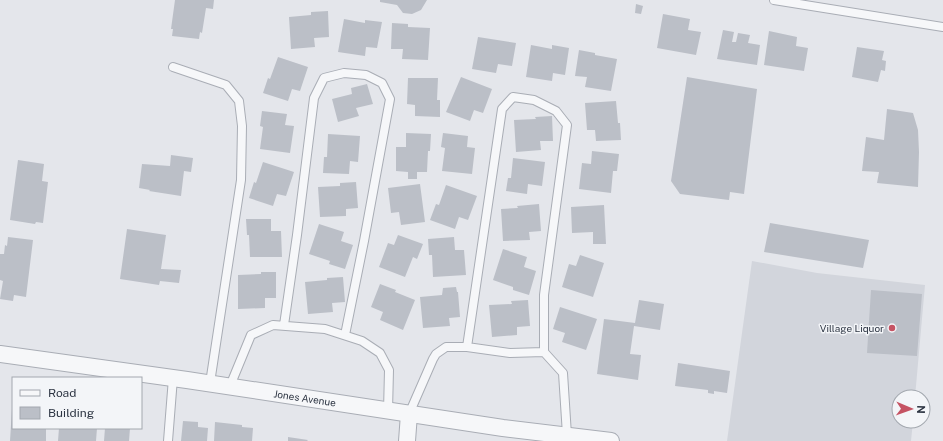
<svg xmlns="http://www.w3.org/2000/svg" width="943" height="441" font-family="'Public Sans',sans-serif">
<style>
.built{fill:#d2d5dc}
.building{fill:#bbbfc7}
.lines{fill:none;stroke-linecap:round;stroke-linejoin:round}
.service-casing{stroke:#a9adb5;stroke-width:10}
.minor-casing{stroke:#a9adb5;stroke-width:18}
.service{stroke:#f6f7f9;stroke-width:8}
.minor{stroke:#f6f7f9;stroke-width:16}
.poi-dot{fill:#c55363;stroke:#f3f5f8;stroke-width:1.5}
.labels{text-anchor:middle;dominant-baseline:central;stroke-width:3;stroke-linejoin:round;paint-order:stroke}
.poi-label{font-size:10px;fill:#2c3442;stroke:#f3f5f8;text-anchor:end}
.street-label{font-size:10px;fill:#2c3442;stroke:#f3f5f8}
</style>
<rect width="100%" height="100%" fill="#e4e6eb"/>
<path class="built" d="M752,261l65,12 108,12 -10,112h-16v24h14l-2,20h-184z"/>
<path class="building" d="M175,0h39l-1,9 -7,-1 -4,25 -2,-1 -1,7 -27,-3 1,-7h-2z
M380,0h47l-6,10 -9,4 -9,-1 -6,-8 -17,-3z
M636,4l7,2 -2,8 -6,-1z
M328,11l1,26 -15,1 1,9 -24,2 -2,-32 22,-2v-3z
M663,14l27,5 -2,11 13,2 -5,23 -39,-7z
M344,19l21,4v-3l17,2 -5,26 -11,-1 -1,9 -27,-4z
M392,23l16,1v3l22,1 -2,32 -26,-1 1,-10h-12z
M723,30l11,2 -2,10h4l2,-9 12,2 -2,8 12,2 -3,20 -40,-6z
M769,31l28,6 -1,9 12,2 -4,23 -40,-6z
M478,37l38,6 -4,23 -14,-2 -2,9 -24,-4z
M531,45l21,4v-4l17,3 -4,27 -12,-2 -1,8 -26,-4z
M857,47l27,4 -2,9 4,1 -1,10 -4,-1 -3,12 -26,-5z
M579,50l16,3v2l22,4 -6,32 -26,-4 2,-10 -12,-1z
M278,57l30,10 -8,24 -8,-2 -4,12 -25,-8 5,-15 2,1z
M461,77l31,12 -9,24 -9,-3 -4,11 -24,-9z
M687,77l70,12 -13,105 -14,-2 -1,8 -49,-6 -9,-13z
M408,78h30l-1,22h3v17l-25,-1v-11l-8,-1z
M367,84l6,20 -17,4 3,8 -21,6 -6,-23 20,-5 -1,-6z
M616,101l2,22h2l1,17 -25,1 -1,-11h-8l-2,-27z
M887,109l26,4 5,17 1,22 -1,35 -41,-4 2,-11 -17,-1 4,-34 18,3z
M262,111l25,3 -2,11 9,1 -4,27 -30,-4 3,-22 -3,-1z
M552,116l1,25h-13l1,9 -25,2 -2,-32 22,-1 -1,-2z
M406,133l25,1 -1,17h-2l-1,21h-10v7h-9v-7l-12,-1v-24h10z
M443,133l25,3 -1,11 8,1 -3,26 -30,-3 3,-23 -4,-1z
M328,134l32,2 -2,26 -8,-1 -1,13 -26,-1 1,-16h3z
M592,151l27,3 -2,17h-4l-2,22 -32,-4 3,-26 9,1z
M171,155l22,3 -2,14 -7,-1 -3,25 -32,-5 1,-1 -11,-2 3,-24 28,2z
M513,158l32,4 -3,24 -14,-2 -1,10 -21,-3 2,-13h3z
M18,160l26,4 -2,17 6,1 -5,41 -7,-1 -1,2 -25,-4z
M263,162l31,10 -8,24 -9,-2 -4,12 -24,-8 5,-16 2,1z
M356,182l2,26 -12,1v7l-26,1 -2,-30 22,-1v-3z
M420,184l5,38 -24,3 -2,-13 -8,1 -3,-25z
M446,185l31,11 -9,24 -9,-3 -4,12 -25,-9 6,-16 3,1z
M539,204l2,27 -12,1 1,8 -27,1 -2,-32 17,-1 -1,-2z
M604,205l2,39h-13v-12l-21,1 -1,-26z
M246,219h25v12h10l1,26h-32l-1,-22h-2z
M770,223l99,17 -6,28 -99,-16z
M319,224l25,8 -3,9 12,4 -8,24 -16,-5 1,-3 -21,-7z
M127,229l39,6 -5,34 20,1 -2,13 -19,-2 -1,4 -39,-6z
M398,235l25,9 -6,15 -4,-2 -8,20 -26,-10 9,-24 6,2z
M8,237l25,3 -7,57 -12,-2 -1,6 -13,-2 3,-18 -3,-1v-26h4l1,-9 2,1z
M454,237l1,13h9l2,25 -33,2 -1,-22h-3l-1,-16z
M503,249l24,8 -3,10 12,4 -7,24 -16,-5v-3l-20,-7z
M580,255l24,8 -11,34 -31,-10 7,-23 7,2z
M261,272h15v26h-11v10l-27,1v-34l23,-1z
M343,277l2,25 -13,1 1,9 -25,2 -3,-32 22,-2v-2z
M380,284l16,6 -1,2 20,8 -12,30 -23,-10 3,-8 -12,-5z
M456,287l1,5h1l2,25 -11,1 1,8 -27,2 -3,-31 22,-2 1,-7z
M871,290l51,4 -5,62 -50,-3z
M528,300l2,26 -13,1v8l-25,2 -3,-32 23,-1 -1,-3z
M639,300l25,4 -4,26 -26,-4 -4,28 11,1 -3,25 -41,-6 7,-55 31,4z
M560,307l37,12 -11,31 -24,-8 3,-9 -12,-4z
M678,363l52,8 -3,22 -13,-2v3l-6,-1v-3l-33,-4z
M12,409h1v19h33v13h-36z
M183,421l15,1v5l10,1 -1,13h-26z
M215,422l27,3v2l11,1 -1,13h-38z
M59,428h38l-1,13h-38z
M105,428h25l-1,13h-25z
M288,437l20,3 -1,1h-19z"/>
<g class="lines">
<g class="service-casing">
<path id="service" d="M774,0l169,27
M173,67l53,18 13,16 3,25 -1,54 -31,203
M284,325l13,-90 17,-137 10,-20 20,-5 22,2 16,8 8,16 -26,142 -19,94
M467,347l35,-238 11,-12 21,3 22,11 11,14 -23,170v57l19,21 4,62
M230,386l21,-51 22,-10 52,4 37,12 18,12 9,17 -1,41
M409,414l24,-55 3,-5 10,-7h21l43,6 34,-1
M168,441l5,-63"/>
</g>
<g class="minor-casing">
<g id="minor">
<path id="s1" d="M0,354l187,26 316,48 108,13"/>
<path d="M407,441l2,-27"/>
</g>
</g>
<use href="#service" class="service"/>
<use href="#minor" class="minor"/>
</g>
<circle class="poi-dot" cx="892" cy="328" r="4"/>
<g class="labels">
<g class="poi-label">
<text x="884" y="328">Village Liquor</text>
</g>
<g class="street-label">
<text stroke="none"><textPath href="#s1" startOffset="308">Jones Avenue</textPath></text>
</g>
</g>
<rect x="12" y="377" width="130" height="52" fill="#f3f5f8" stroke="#a3a8af"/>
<rect x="20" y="390" width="20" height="6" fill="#f6f7f9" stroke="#a3a8af"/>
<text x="48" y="397" font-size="12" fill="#2c3442">Road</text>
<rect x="20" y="407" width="20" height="12" fill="#bbbfc7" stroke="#a3a8af"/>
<text x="48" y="417" font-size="12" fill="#2c3442">Building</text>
<g transform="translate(911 409) rotate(92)"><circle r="19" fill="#f3f5f8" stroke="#a3a8af"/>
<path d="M0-3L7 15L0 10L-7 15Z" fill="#c55363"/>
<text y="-6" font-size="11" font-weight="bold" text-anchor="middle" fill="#2c3442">N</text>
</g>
</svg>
